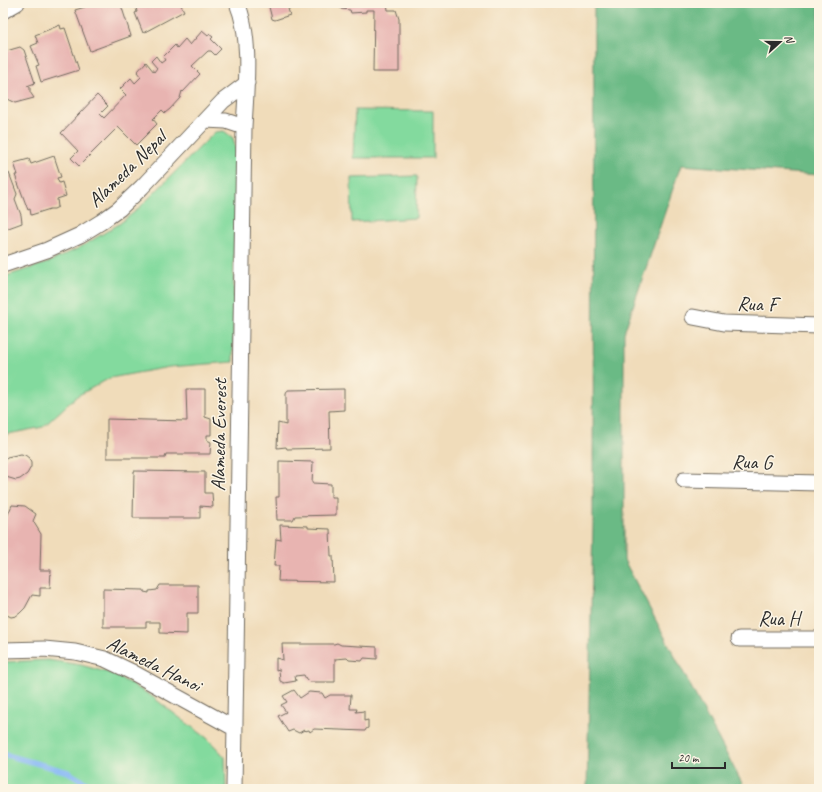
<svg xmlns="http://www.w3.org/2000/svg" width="822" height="792" font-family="Caveat,sans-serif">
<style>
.green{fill:#83da9e;stroke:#578264}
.forest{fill:#6aba85;stroke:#4a7258}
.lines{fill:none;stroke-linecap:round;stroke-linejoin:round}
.stream{stroke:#89baf5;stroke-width:5.5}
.building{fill:#e8b4b1}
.minor-casing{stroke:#70695d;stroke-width:17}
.minor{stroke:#fff;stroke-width:15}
.labels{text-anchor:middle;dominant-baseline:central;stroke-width:3;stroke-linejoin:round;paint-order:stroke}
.street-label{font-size:20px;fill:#2b2b2b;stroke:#fcf5e5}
</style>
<rect width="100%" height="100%" fill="#fcf5e5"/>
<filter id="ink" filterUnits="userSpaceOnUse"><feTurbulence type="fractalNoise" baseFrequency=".025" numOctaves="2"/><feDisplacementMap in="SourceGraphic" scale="8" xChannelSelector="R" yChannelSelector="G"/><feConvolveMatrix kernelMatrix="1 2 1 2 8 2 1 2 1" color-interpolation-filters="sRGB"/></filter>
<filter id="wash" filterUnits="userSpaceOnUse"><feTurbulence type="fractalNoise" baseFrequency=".012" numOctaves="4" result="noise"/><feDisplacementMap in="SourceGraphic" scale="16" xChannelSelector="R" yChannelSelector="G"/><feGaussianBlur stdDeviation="0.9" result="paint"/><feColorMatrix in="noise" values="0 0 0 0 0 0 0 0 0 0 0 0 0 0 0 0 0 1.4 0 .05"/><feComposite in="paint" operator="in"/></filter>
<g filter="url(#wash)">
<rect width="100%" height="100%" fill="#f0dcba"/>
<path class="green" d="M355,110l78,1v47h-80z
M224,131l9,7 4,16 -3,90 -1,118 -64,5 -59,11 -33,18 -34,31 -40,8v-158l44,-14 32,-15 40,-24 18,-14 78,-78z
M417,176l-1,42 -64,4 -1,-44z
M48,660l33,5 32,9 37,21 30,23 27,20 18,19 1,32h-223v-127z"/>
<path class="forest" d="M594,3h225v172l-138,-10 -57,168v227l121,229h-158l6,-265z"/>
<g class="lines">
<path class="stream" d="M3,754l65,18 28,17"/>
</g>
<g id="blocks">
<path class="building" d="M89,3h28l1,3 3,-1 10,31 -41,15 -15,-41 10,-3v-3z
M135,3h45l4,8 -41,22 -8,-20 2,-1z
M268,3h31l1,3 -12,3 2,6 -15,5 -3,-1z
M340,3h47l1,7h8l3,9v53h-26l1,-62h-8v2l-15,1 -1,-3 -9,-1z
M60,25l1,4 4,-1 14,42 -38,12 -5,-16 3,-1 -8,-19 7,-3 -3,-8z
M202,31l6,5 1,-2 4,3 -2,2 10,10 -6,6 -4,-4h-3l-16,15 8,8 -17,18 -1,-1 -2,7 -10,11 -5,4 -3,-3 -9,9 4,5 -21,21 -18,-18 -39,39 -8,-8 7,-7 -17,-18 36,-38 11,11 -8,8 4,4 22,-23 -6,-6 11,-11 4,5 6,-6 -4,-5 9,-10 8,10 3,-4 -6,-7 5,-5 5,7 4,-3 -2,-3 12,-12 2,3 8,-9 5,6z
M20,47l4,3 11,33 -8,3 3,1v5l4,6 -19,5 -12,-6v-45z
M54,156l7,21 -4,1 2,5 3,-1 4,14 -9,3 1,8 -4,2h-4l-19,6 -1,-6 -2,1 -13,-35h3l-4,-12 15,-4 2,5z
M9,173l8,21 -2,5 6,16 1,8 -19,7v-55z
M186,389h19v28l6,2v16h-4v5l4,2 -1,12h-44l-1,4h-58v-39l80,2z
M344,389v21l-15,1 1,37 -43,1 -1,-2 -9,1 1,-25 8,2v-31l2,-4z
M21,454l4,1 4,3 2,5v4l-4,7 -7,5 -4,1 -10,-3 -3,-4v-11l4,-5z
M279,461l34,1 -1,21 19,1v13h5v18l-41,1 -2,4h-16l-1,-23h3z
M134,471l71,1v21h7l1,14 -13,-1v12h-67z
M12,505l13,1 11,8 -3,7 8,13 -1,36h11l-1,18h-10v8l-8,-1 -7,13 -5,5 -4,3 -5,1 -8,-4v-72l2,-1 -1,-3v-13z
M280,525l28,1v2l22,1 1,27h2l1,26 -56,-1 1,-15h-5l2,-27 5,1z
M160,585h38v28h-11v21l-27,-1v-11h-14v5h-43v-38l41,1v2l5,1v-2l8,-1z
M337,643l4,2 36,2v12l-13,-1 -2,3 -13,-1 -2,-2 -12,1v23h-25l-4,-3 -2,-4 -9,1 1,5 -12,2 -4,-2 -1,-12 -3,1v-12l7,2 -1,-16h52z
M294,690l6,8 9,-6 13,1 3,5 5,-3h21l-1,14h7l-1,3 8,-1v10l4,-1v8l-2,1 -1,2 -51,-2 -4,3 -1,-2 -4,1 -1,-1 -5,3 -6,-3 -5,2 -10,-16 8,-4 -5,-7 6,-3 -4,-6z"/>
</g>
</g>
<g filter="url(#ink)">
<use href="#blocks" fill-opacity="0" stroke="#70695d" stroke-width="1"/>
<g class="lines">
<g class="minor-casing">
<path id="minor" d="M3,11l14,-8
M205,120l21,1 18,6
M3,265l44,-15 33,-15 21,-13 18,-13 23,-22 81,-86 24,-18
M693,317l31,6 95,3
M684,480l135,3
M739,639h80
M3,650l41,-1 31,3 30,7 27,13 102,56
M234,789l10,-662c2,-38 8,-89 -7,-124"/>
</g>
<use href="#minor" class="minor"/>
</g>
</g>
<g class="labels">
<g class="street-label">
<text transform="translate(127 169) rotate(-44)">Alameda Nepal</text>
<text transform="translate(757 304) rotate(2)">Rua F</text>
<text transform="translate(219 435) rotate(-89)">Alameda Everest</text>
<text transform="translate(752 462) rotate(1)">Rua G</text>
<text x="779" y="618">Rua H</text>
<text transform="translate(154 664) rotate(26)">Alameda Hanoi</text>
</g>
</g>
<rect width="822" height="792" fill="none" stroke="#fcf5e5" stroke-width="16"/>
<g transform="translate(780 42) rotate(69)" stroke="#fcf5e5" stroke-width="3" paint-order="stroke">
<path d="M0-3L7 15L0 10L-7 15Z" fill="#2b2b2b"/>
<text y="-6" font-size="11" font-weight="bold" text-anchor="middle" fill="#2b2b2b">N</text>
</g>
<path d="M672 762v6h53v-6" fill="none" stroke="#2b2b2b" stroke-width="2"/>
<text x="678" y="762" font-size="12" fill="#2b2b2b" stroke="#fcf5e5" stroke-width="3" paint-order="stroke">20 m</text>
</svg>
